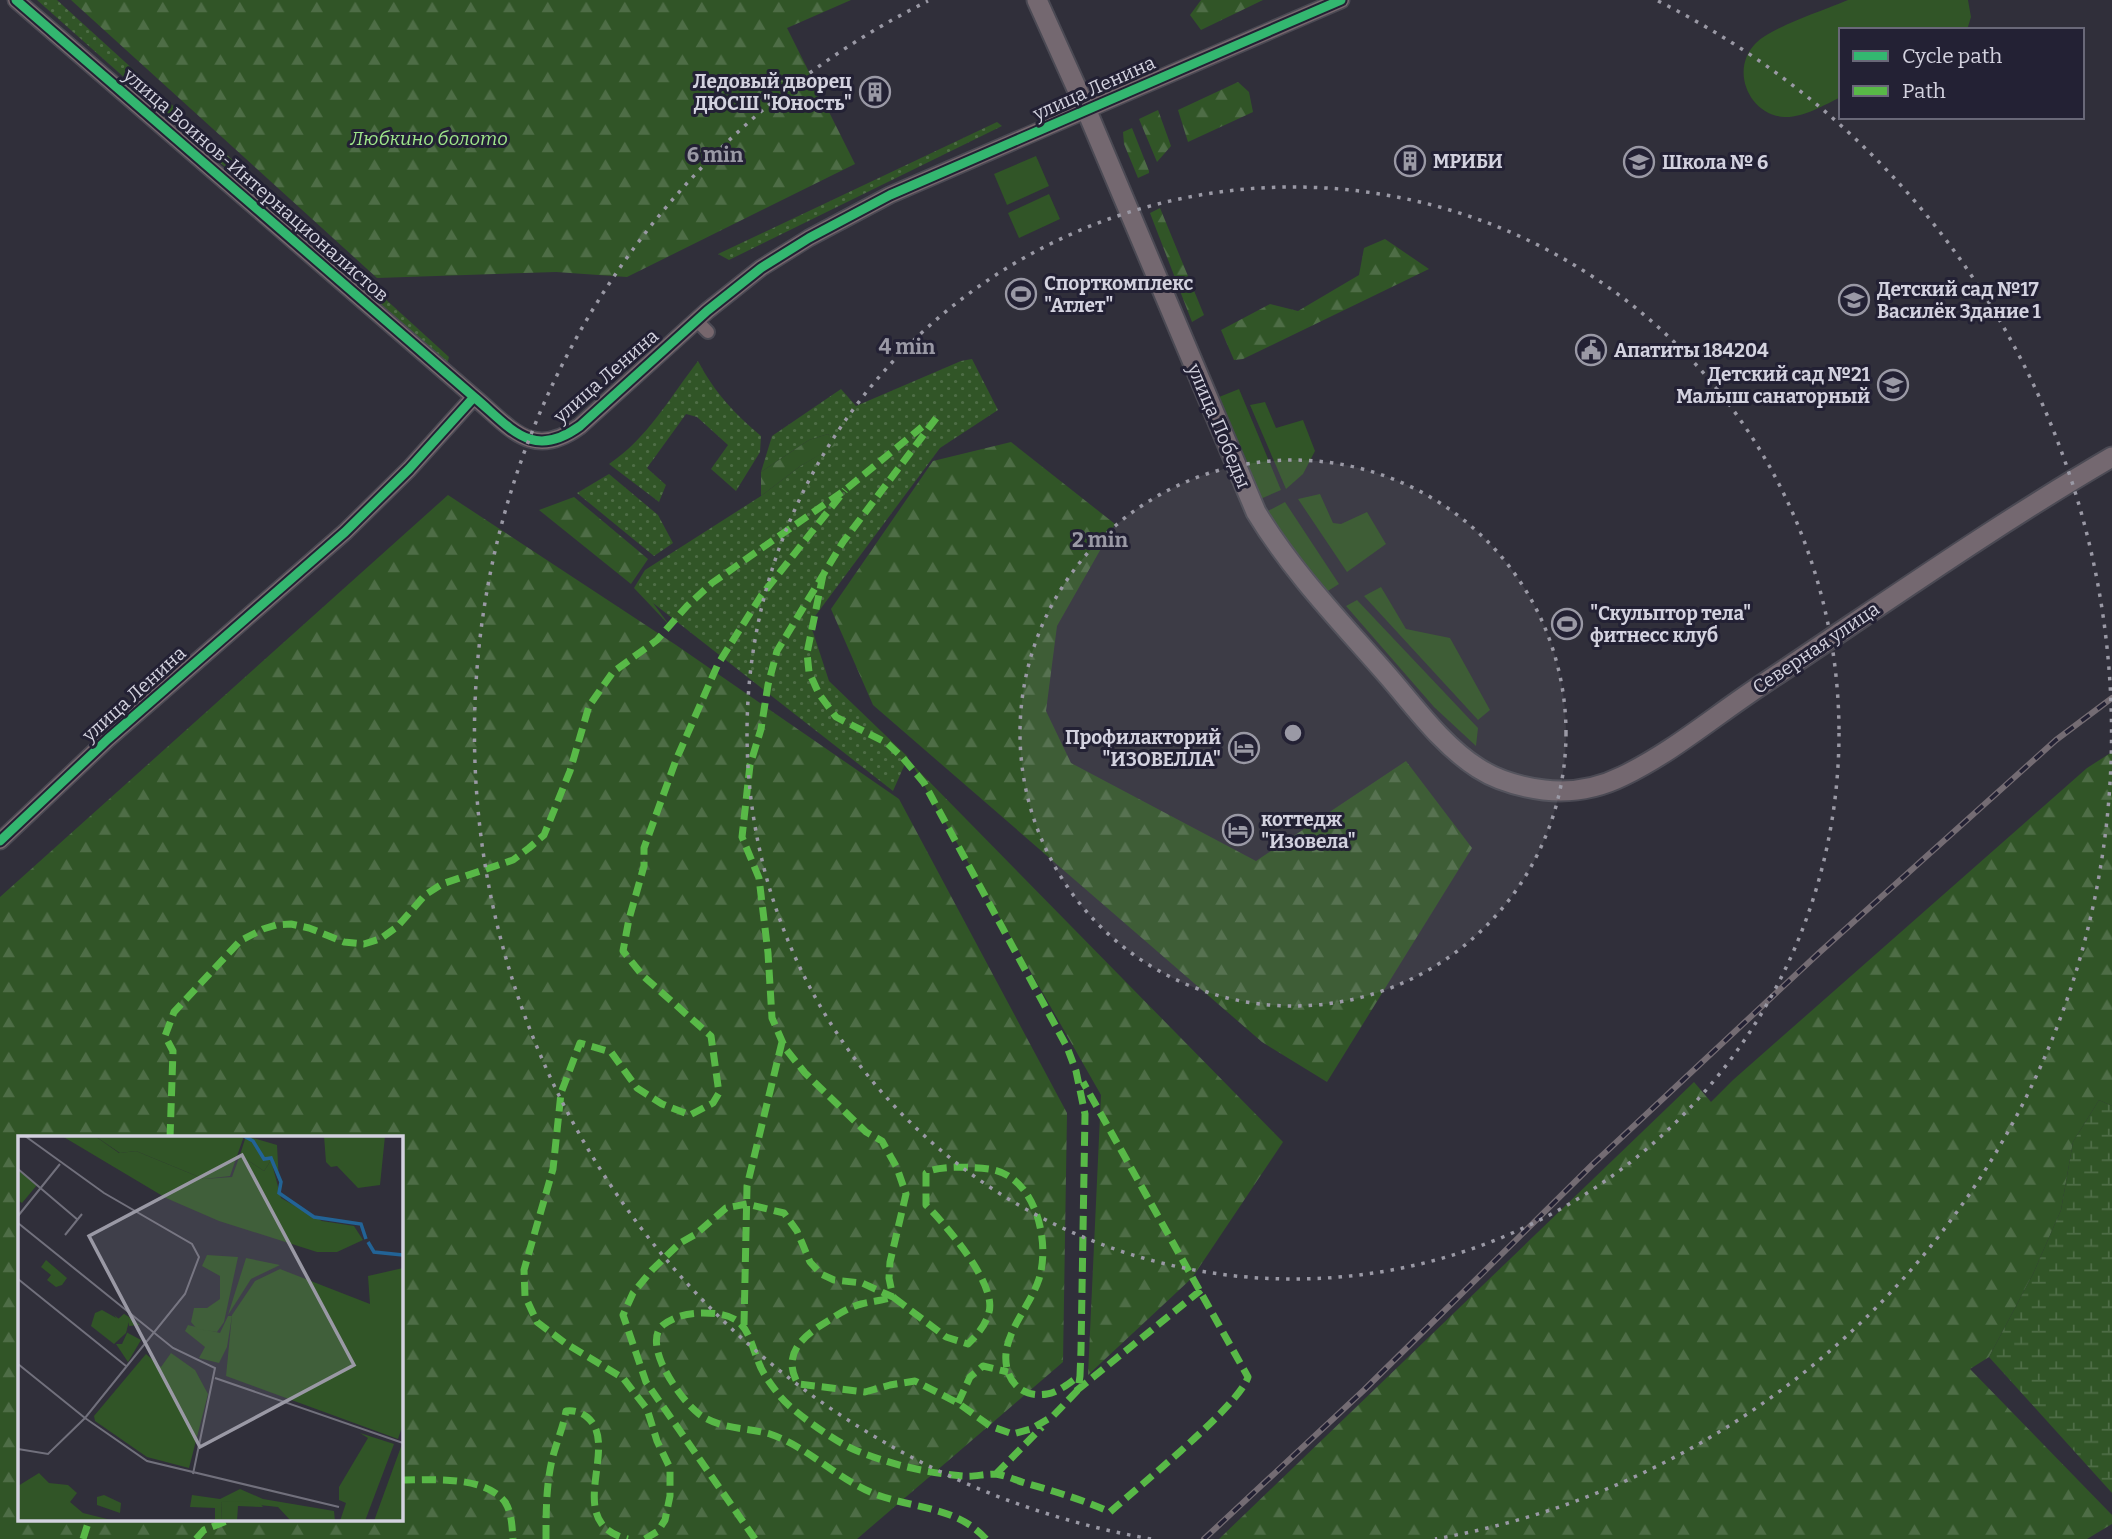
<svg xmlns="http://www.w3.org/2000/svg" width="2112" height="1539" font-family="Bitter,serif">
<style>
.grass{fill:url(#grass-dots)}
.forest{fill:url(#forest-firs);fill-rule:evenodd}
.wetland{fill:url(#wetland-marsh)}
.park{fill:#315527}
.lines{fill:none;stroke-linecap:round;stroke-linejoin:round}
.minor-casing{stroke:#4b4a54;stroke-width:16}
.tertiary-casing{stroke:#4b4a54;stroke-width:19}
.primary-casing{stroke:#4b4a54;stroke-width:23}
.minor{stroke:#77676d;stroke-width:12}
.tertiary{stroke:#77676d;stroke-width:16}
.primary{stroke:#746870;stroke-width:19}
.rail-casing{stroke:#746c73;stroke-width:6}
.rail{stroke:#232134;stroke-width:3.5;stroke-dasharray:10;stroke-linecap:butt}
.quiet{stroke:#58b947;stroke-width:7;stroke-dasharray:14 7;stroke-linecap:butt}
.cycleway-casing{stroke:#232134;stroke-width:13}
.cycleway{stroke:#33b770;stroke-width:9}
.ring{fill:none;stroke:#9a99a5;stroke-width:3.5;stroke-dasharray:3.5 7}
.labels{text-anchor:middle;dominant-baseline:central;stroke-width:6;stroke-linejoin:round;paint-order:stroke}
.poi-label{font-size:19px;font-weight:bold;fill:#d3d2df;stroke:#232134;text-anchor:start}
.street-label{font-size:19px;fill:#d3d2df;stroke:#232134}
.park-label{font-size:19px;font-style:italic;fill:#9fe68b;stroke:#232134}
.inset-river{fill:none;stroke:#226396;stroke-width:3.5}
.inset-road{fill:none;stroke:#71707c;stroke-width:2}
.view{fill:#9a99a5;fill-opacity:0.15;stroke:#9a99a5;stroke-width:3.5}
.inset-edge{fill:none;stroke:#d3d2df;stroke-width:3.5}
.centre{fill:#9a99a5;stroke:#232134;stroke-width:3.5}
.ring-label{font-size:21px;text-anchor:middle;font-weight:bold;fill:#9a99a5;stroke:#232134;stroke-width:6;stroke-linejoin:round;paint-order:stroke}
</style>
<defs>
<pattern id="grass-dots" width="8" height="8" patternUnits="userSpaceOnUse" patternTransform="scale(1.75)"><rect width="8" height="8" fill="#315527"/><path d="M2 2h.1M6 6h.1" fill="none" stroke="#4e6d46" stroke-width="1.8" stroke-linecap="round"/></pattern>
<pattern id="forest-firs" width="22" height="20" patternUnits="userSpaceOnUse" patternTransform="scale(1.75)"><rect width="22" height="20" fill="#315527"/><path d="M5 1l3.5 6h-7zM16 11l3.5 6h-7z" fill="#4e6d46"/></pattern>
<pattern id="wetland-marsh" width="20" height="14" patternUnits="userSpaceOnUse" patternTransform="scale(1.75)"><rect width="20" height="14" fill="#315527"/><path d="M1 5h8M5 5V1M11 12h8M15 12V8" fill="none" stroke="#4e6d46"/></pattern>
</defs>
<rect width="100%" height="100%" fill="#302f3a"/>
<path class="grass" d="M37,0h20l392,357 -2,7z
M997,122l5,4 -273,134 -11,-6z
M972,359l26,51 -58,38 -130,175 19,58 79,76 -15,34 -240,-188 17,23 -36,-38 11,-18 116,-74 38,-29 36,-22 -7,-11 -19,6 -48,32 11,-36 69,-47 15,17 105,-45z
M698,361c17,32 35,51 63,75l-1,16 -24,39 -25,-22 17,-24 -31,-28 -11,-3 -39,54 19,17 -7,17 -50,-38c38,-25 62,-68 89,-103z
M609,474l49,41 15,28 -19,13 -77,-63z"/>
<path class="forest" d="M71,0h780l-64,28 68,136 -228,113 -71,-5 -179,6z
M1201,0h62l-62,30 -11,-15z
M1238,82l11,10 4,20 -65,30 -10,-32z
M1158,110l13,36 -14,16 -18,-43z
M1132,128l17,43v2l-11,5 -14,-34 -1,-12z
M1160,208l44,107 -12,7 -42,-109z
M1385,239l44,30 -186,90 -9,1 -13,-30 49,-26 28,7 61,-36 5,-27z
M828,434l8,11 -37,22 -38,29v-24l48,-32z
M1011,442l104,82 -58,102 -11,85 25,52 185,98 150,-100 66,87 -145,234 -65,-40 -389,-337 -42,-96 102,-148z
M448,495l228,150 223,154 168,314 -4,249 -206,177h-857v-642zM19,1138h382v382h-382z
M574,497l74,62 -17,25 -92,-74z
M2112,752v354l-13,-6 -26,42 -12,68 -28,64 -44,83 -19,12 142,146v9l-25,15h-868l475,-457 17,20 22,-22 354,-312z
M912,764l371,378 -91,136 -104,97 13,-280z"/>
<path class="wetland" d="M2099,1100l13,6v387l-123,-136 44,-83 28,-64 12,-68z"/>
<path class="park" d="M1848,0h120l3,17 -4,13h-126v67c-17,8 -38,21 -57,20 -35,-2 -54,-47 -29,-73 16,-17 70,-34 93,-44z
M1036,156l13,30 -42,19 -13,-31z
M1049,194l11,25 -41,19 -11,-25z
M1239,389l42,101 -23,10 -44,-101z
M1265,402l11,26 27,-8 12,31 -12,23 -17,15 -36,-84z
M1320,494l13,29 8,1 26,-12 19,32 -39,28 -49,-73z
M1285,502l54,82 -16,10 -57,-82z
M1381,587l25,42 44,9 40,72 -12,10 -114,-124z
M1357,600l121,128 -2,18 -42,-39 -88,-101z"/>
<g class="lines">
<g class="minor-casing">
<path id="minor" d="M696,320l12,12"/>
</g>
<g class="tertiary-casing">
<path id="tertiary" d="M16,0l458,397c37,31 58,64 106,29l127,-115 54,-43 48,-30 81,-43 451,-195
M0,841l108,-102 237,-207 64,-63 65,-72"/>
</g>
<g class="primary-casing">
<path id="primary" d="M1037,0l49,109 170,403c37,61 85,110 132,164 27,31 54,69 90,92 20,13 43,19 66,22 27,3 55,-2 79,-14 50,-24 94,-62 140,-92 116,-77 229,-157 349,-227"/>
</g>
<use href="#minor" class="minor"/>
<use href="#tertiary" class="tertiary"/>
<use href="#primary" class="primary"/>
<g class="rail-casing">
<path id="rail" d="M1204,1539l160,-149 228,-225 228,-213 236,-212 56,-42"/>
</g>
<use href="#rail" class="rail"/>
<path class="quiet" d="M823,575l-16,78 2,19 10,22 17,23 51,26 16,15 21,25 143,264 9,24 9,43 -4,236 -1,26c-9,5 -22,17 -33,18 -29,5 -46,-19 -40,-47 6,-25 24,-44 32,-68 12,-38 -4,-104 -50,-110 -14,-2 -52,-4 -63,4v32c19,19 71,79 63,107 -3,13 -12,23 -21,32l-22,-7 -53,-40c-11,4 -21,4 -32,7 -11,3 -21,9 -30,15 -25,15 -51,33 -33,65l67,8 25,-7 25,-4 43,22 32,23 23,8 18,-5 22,-13 25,-26 2,-14
M170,1138l3,-87 -8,-15 9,-24 66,-71 23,-12 13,-4 15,-1 18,4 35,14 20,2 16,-5 17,-12 28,-32 17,-11 71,-24 16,-12 15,-13 26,-64 19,-65 24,-34 44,-32 30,-34 25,-23 133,-93 77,-63
M744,1325l3,-139 35,-144
M1076,1391l125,-101
M958,1403l12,-26 13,-11 25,6
M996,1474l46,-47
M401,1480c30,0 83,-5 104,22 7,11 7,25 8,37
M83,1539l6,-19
M196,1539l8,-9 25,-10
M546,1539c0,-26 0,-53 6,-79 4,-17 11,-32 14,-49 8,-1 15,1 21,6 35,28 -27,106 41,122
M645,1539l13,-8 7,-11 5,-24v-28l-13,-27 -10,-32 -24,-31 -58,-35 -28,-21 -12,-26 -1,-26 29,-101 8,-76 19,-50 31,9 26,36 25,16 28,11 23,-12 6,-10 -8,-57 -68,-60 -20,-25 6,-32 15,-53v-18l32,-88 42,-96 43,-68 84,-106
M755,1539l-109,-157 -23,-67 10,-22 19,-23 28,-27 16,-9 30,-26 21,-4 37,9 13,18 13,31 11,12 13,6 28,3 31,14 -4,-19 1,-16 16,-68 -9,-26 -15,-27 -16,-9 -61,-59 -20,-25 -13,-30 -4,-65 -9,-75 -17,-41 8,-72 11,-36 7,-44 9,-34 66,-109 97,-129
M986,1539c-30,-33 -72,-30 -111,-45 -38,-15 -67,-47 -105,-60 -24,-7 -49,-4 -71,-20 -15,-12 -29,-33 -37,-50 -5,-12 -10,-30 1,-39 12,-9 26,-12 40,-12 47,0 43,21 58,55 5,10 11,18 18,27 11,15 58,48 76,55 34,14 71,23 108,26 10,1 21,-2 32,-2 10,1 20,6 30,9 29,8 58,17 85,29 28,-25 129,-106 138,-135l-165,-295"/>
<g class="cycleway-casing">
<path id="cycleway" d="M16,0l458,397c37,31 58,64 106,29l127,-115 54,-43 48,-30 81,-43 451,-195
M0,841l108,-102 237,-207 64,-63 65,-72"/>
</g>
<use href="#cycleway" class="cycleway"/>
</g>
<circle cx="1293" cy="733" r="273" fill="#9a99a5" fill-opacity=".12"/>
<g class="ring">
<circle cx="1293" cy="733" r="273"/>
<circle cx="1293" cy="733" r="546"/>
<path d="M1151 1539A818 818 0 0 1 928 1M1658 1A818 818 0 0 1 1435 1539"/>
</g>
<defs>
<g id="building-ring" transform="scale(1.575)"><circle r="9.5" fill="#232134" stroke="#9a99a5" stroke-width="1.5"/><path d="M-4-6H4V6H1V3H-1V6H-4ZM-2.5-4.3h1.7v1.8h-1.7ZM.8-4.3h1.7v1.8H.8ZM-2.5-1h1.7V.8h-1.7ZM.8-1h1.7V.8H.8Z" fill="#9a99a5"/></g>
<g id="school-ring" transform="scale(1.575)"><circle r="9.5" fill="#232134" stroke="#9a99a5" stroke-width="1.5"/><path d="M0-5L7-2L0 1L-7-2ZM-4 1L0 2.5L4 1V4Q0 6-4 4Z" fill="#9a99a5"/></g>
<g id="stadium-ring" transform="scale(1.575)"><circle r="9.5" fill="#232134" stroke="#9a99a5" stroke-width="1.5"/><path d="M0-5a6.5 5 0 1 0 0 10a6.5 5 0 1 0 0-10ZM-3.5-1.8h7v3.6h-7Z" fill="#9a99a5"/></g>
<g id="civic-ring" transform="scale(1.575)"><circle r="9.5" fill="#232134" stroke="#9a99a5" stroke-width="1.5"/><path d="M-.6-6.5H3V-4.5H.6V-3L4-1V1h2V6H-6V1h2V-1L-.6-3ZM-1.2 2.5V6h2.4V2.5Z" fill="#9a99a5"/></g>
<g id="hotel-ring" transform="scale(1.575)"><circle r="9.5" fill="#232134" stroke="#9a99a5" stroke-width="1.5"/><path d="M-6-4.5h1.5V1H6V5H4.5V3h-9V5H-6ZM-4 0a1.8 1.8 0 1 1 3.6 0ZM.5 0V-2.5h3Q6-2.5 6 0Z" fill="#9a99a5"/></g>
</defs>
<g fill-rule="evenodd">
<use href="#building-ring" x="875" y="92"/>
<use href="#building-ring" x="1410" y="161"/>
<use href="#school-ring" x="1639" y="162"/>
<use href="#stadium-ring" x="1021" y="294"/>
<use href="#school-ring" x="1854" y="300"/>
<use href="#civic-ring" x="1591" y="350"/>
<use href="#school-ring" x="1893" y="385"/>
<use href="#stadium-ring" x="1567" y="624"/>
<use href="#hotel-ring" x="1244" y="748"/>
<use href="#hotel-ring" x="1238" y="830"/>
</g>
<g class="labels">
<g class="poi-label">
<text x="852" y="81" text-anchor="end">Ледовый дворец<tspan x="852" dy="22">ДЮСШ "Юность"</tspan></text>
<text x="1433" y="161">МРИБИ</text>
<text x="1662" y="162">Школа № 6</text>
<text x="1044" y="283">Спорткомплекс<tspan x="1044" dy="22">"Атлет"</tspan></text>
<text x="1877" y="289">Детский сад №17<tspan x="1877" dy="22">Василёк Здание 1</tspan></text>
<text x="1614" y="350">Апатиты 184204</text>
<text x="1870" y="374" text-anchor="end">Детский сад №21<tspan x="1870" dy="22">Малыш санаторный</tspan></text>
<text x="1590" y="613">"Скульптор тела"<tspan x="1590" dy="22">фитнесс клуб</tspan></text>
<text x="1221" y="737" text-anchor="end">Профилакторий<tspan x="1221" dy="22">"ИЗОВЕЛЛА"</tspan></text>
<text x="1261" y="819">коттедж<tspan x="1261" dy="22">"Изовела"</tspan></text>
</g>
<g class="street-label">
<text transform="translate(1094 88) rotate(-24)">улица Ленина</text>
<text transform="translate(256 185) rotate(41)">улица Воинов-Интернационалистов</text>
<text transform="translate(606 376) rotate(-41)">улица Ленина</text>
<text transform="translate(1219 426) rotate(67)">улица Победы</text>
<text transform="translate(1816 648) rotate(-34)">Северная улица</text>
<text transform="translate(134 694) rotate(-42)">улица Ленина</text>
</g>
<g class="park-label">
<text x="429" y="138">Любкино болото</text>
</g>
</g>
<g transform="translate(18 1136)">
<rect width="385" height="385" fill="#302f3a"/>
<path d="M306,0h61l-5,49 -22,3 -21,-22 -6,1 -5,-5zM210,180h4l-5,31 -8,16 -20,-5 6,-11 -20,-16 3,-6 32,8z" fill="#315527"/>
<path d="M44,0h33l24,17 17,-2 68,28 28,-2 8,-22 24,16 7,-11 10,38 41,23 32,5 9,14 -26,12h-20l-98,-31 -53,-23zM0,34l19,15 -15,18 -4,-3zM189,119l31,2 -14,65 -7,10 -20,-3 -6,-7 3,-14h13l13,-9v-23l-18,-10zM228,122l34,7 -29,14 -23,36zM28,124l21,18 -5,7 -6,2 -9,-7 4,-5 -10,-8zM385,132v156l-5,15 -172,-63 6,-61 23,-34 25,-12 90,35 -2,-28zM106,178l16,11 -11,1v-4l-3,10 15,8 -13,22 -12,-18h6l5,-11 -13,-18 5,4zM153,217l24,17 13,24 -19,74 -42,-11 -52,-36 -1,-5 52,-62 15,13zM342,297l34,11 -29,77h-25l6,-18 -7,-3v-13l29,-49zM384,308l1,77h-29zM21,337l10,10 19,2 9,8 -7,9 13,11 32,8h-97v-35zM222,353l23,10 71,12 1,10h-44l-13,-14 -56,-6 -1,20h-6v-13l-25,-1 2,-12 28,4z" fill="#315527"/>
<path d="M77,0h149l-14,40 -26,3 -68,-28 -16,2zM228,0l31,9 2,37 -8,-22 -7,11 -24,-16z" fill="#315527"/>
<path d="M84,174l16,9 6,-5 5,3 -3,16 -12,11 -23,-18 4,-13zM86,359l17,8 -1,10 -23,-8v-8z" fill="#315527"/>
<path d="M204,365l37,1 4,5 -25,-1 -1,15h-16z" fill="#315527"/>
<path class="inset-river" d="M226,0l9,5 11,18 7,-1 10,24 -2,11 35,24 47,7 5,15M350,106l6,10 29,3"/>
<path class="inset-road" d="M0,33l60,51M0,80l42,-52M0,87l155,125 42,20 -22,106M47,99l17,-21M0,143l108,87M0,228l67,54M197,242l188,65M67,282l62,43 192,46M0,313l30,5 37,-36 100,-124 14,-37 -7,-13 -88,-51 -79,-57"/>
<path class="view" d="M224,19l112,210 -154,82 -111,-211z"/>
<rect width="385" height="385" class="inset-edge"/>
</g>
<circle cx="1293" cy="733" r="10" class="centre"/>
<g class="ring-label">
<text x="715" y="162">6 min</text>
<text x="907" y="354">4 min</text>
<text x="1100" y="547">2 min</text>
</g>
<rect x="1839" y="28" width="245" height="91" fill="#232134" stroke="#696878" stroke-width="2"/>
<rect x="1853" y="51" width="35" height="10" fill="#33b770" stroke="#696878" stroke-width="2"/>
<text x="1902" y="63" font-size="21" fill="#d3d2df">Cycle path</text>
<rect x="1853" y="86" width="35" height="10" fill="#58b947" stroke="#696878" stroke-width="2"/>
<text x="1902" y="98" font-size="21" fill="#d3d2df">Path</text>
</svg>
